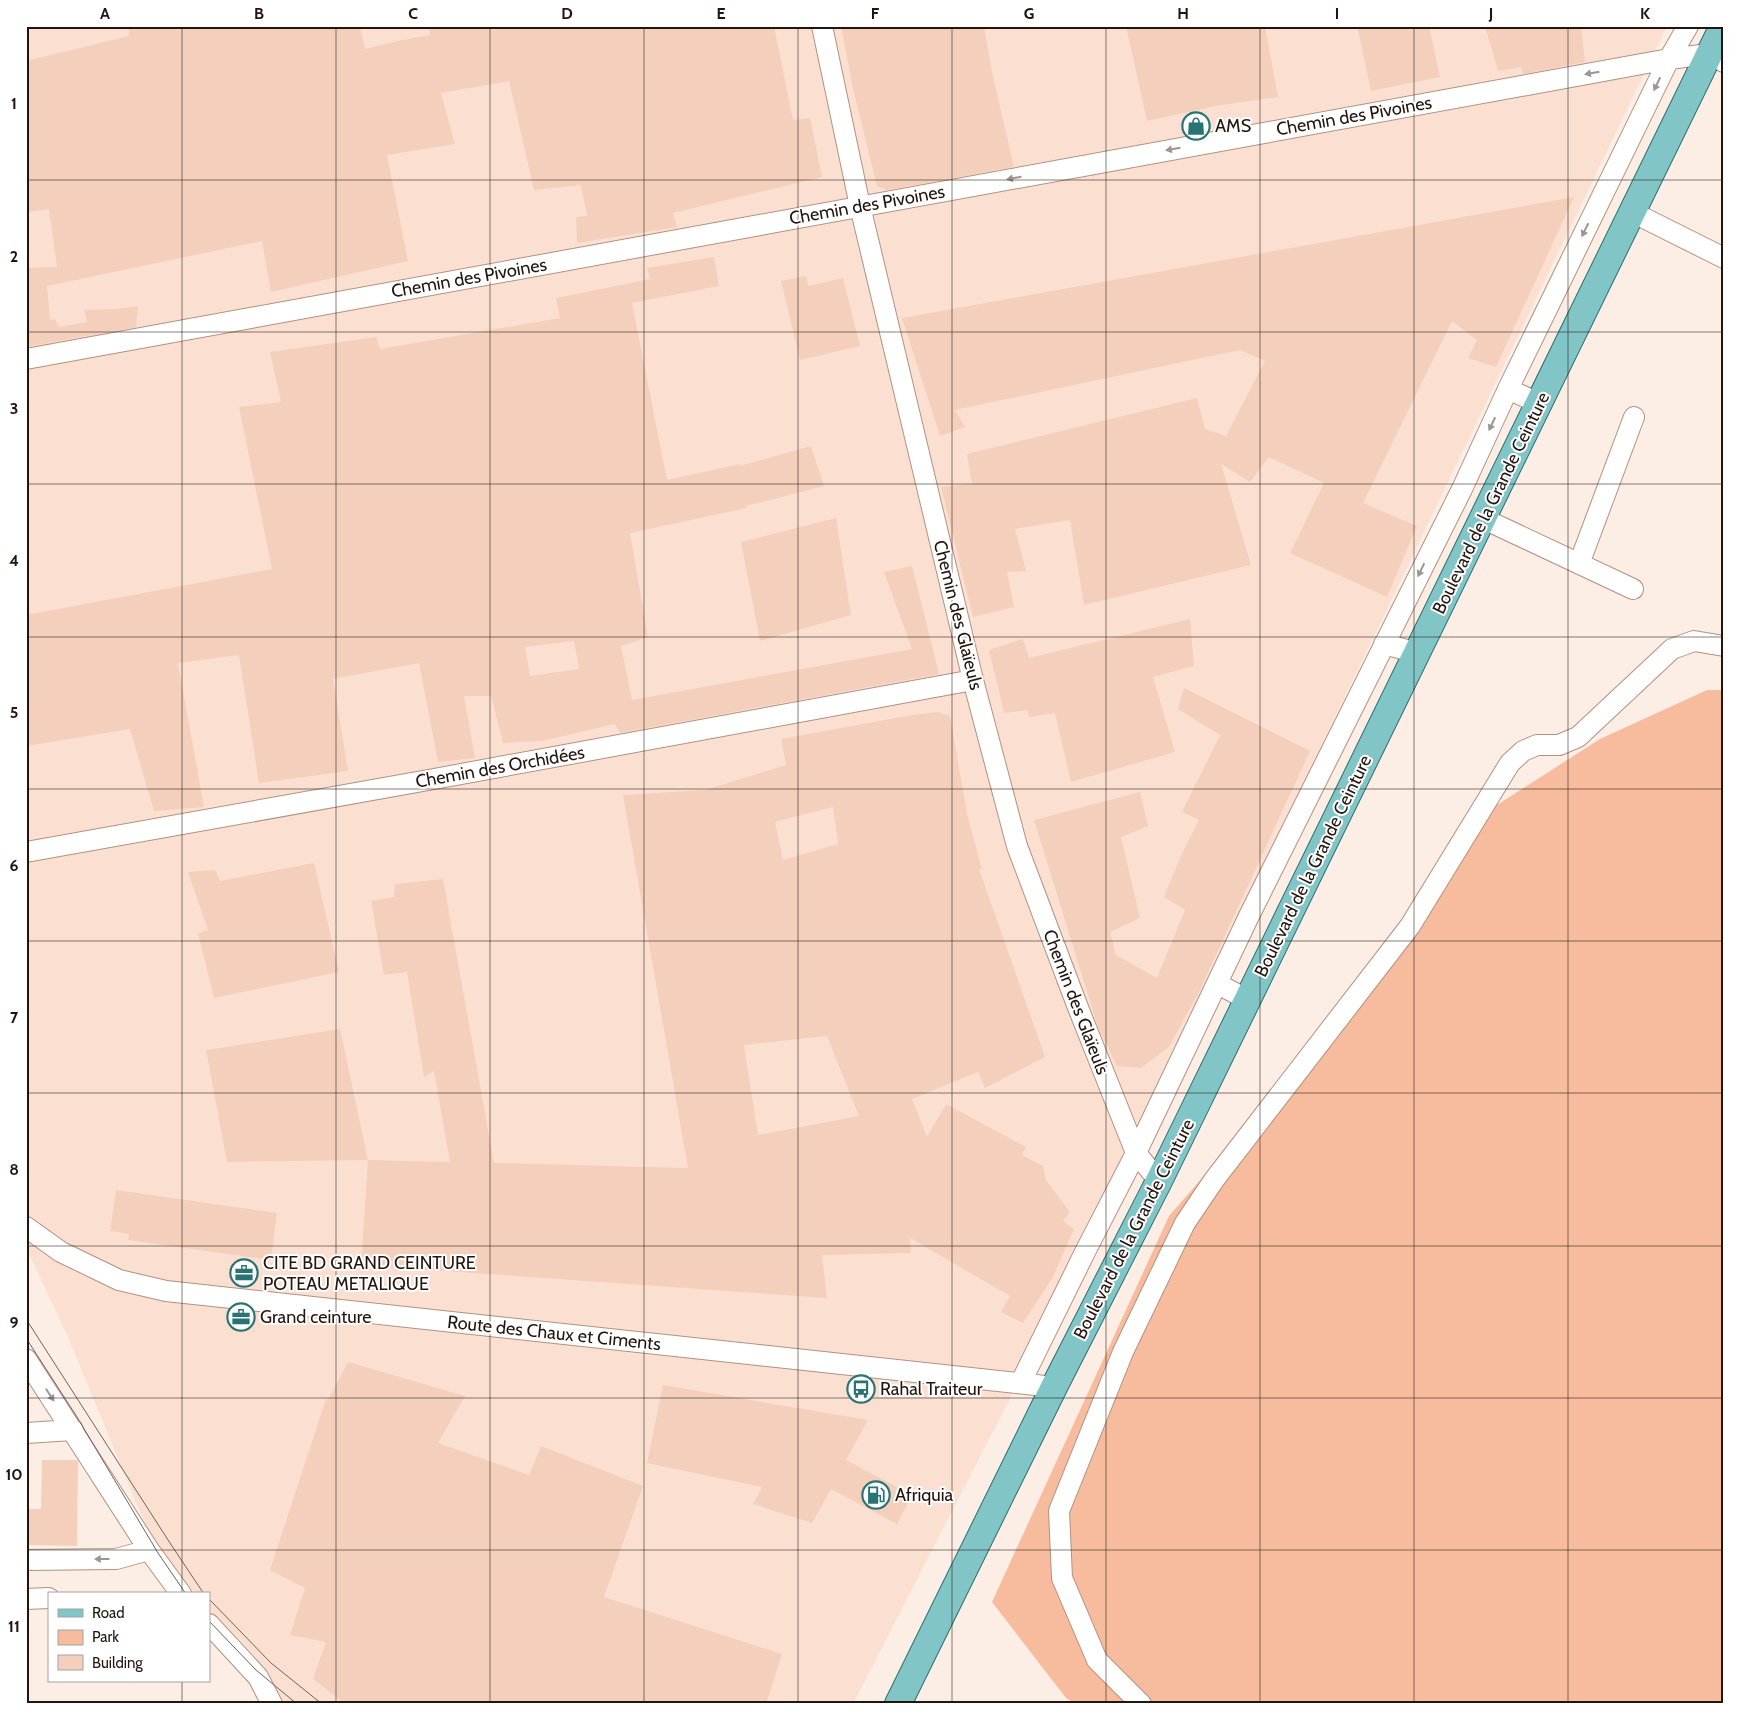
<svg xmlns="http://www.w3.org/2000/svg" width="1750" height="1730" font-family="Cabin,sans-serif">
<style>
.built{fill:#fbe0d2}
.green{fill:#f7bc9d}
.building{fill:#f4cfbc;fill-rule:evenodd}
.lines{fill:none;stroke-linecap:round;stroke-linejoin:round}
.minor-casing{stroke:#b4917f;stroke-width:22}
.major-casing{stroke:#2a6f6e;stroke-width:28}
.minor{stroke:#fff;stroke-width:20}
.major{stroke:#82c5c7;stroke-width:26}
.tram{stroke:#70625a;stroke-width:1}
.oneway{fill:#9c9693}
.grid{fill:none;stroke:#22150e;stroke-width:1;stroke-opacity:0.55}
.labels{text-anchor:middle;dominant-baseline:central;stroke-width:4;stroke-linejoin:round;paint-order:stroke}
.street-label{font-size:18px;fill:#22150e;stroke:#fff}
.poi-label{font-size:18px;fill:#22150e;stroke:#fff;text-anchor:start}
.neatline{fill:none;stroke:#22150e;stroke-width:2}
.grid-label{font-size:16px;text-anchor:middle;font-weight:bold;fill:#22150e}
</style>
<rect width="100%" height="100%" fill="#fcede5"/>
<path class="built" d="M26,26h1641l-522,1087 -125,266 -167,325h-572l-72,-75v-35h-35l-1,-2 -105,-255 -42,-89z"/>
<path class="green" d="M1707,690h17v1014h-648l-10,-6 -74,-96 177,-386 205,-235 112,-169 114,-73z"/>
<path class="building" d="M128,26h232l5,23 32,-8 33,-6 -1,-9h345l19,94 17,-2 12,59 -149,36 4,14 -100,16 -1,-26 11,-1 -6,-31 -47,5 -25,-109 -68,12 14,51 -68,11 21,106 -137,31 -9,-51 -215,45 3,34 5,-1 4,8 28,-5 -3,-12 32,-1 22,-3 -2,21 -110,20v-79l31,-1 -8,-58 -20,3 -3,-34v-117l103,-25z
M841,26h143l8,46 22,95 -127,23 -10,-4 -24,-97z
M1126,26h139l13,71 -62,9 -69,15z
M1357,26h72l11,51 -69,14z
M1485,26h96l4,36 -62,12 -2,-7 -23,4z
M1574,197l-78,170 -28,-9 9,-18 -25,-19 -89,182 54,23 -30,71 -97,-44 34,-70 -55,-26 -19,25 -29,-18 30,101 -167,40 -14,-85 -55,9 11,42 -19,1 7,35 -41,10 -32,-130 31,-3 -5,-30 230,-56 8,31 21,7 39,-75 -25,-11 -285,60 10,17 -25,9 -38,-118z
M714,257l5,29 -87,17 35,177 73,-16v2l71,-20 13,40 -78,20 1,2 -117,25 18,104 -27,9 11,54 280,-51 -28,-77 28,-6 27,108 -319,59 -5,-9 -73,17 -39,2 -12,-47h-27l11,62 -37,4 -19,-99 -86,16 15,92 -89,12 -20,-128 -61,8 26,144 -50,4 -24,-82 -104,17v-131l246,-46 -33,-162 42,-5 -11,-50 106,-15 4,12 180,-31 -4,-20 94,-19 -3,-11zM574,641l5,28 -49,7 -5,-29z
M806,276l2,10 35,-8 17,68 -60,14 -19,-79z
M836,518l15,97 -91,26 -19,-99z
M1190,619l4,47 -41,11 22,75 -104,30 -16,-69 -25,4 -3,-7 -23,3 -15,-63 34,-11 6,19z
M1184,688l126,63 -111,241 -30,55 -28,21 -24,-2 -19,-39 -64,-207 106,-28 8,34 -27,11 19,81 -30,14 6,23 41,23 28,-68 -21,-13 19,-46 16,-31 -17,-8 38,-77 -42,-26z
M938,712l12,4 17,98 15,55h-3l66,188 -60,31 -7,-16 -66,27 15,38 19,-33 80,43 -4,8 21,11 3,14 24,32 -7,9 11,8 -21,48 -30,46 -22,-11 9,-16 -100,-58 1,15 -89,2 5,43 -466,-33 7,-105 82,2 -16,-91 -10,6 -17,-105 -23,3 -13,-74 23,-4 1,-13 48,-5 51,284 194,5 -65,-373 82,-5 81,-25 -5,-26 131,-24zM833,807l5,37 -55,16 -8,-38zM827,1036l32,80 -101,19 -14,-90z
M314,863l25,109 -125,26 -16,-65 10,-3 -20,-58 27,-2 5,11z
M340,1029l28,131 -141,2 -21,-112z
M116,1190l161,23 -6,47 -143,-20 1,-6 -19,-3z
M348,1362l117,34 -27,47 91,32 12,-29 102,40 -39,111 178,57 -16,50h-421l-32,-25 13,-37 -36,-7 15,-47 -35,-18 56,-171 2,1z
M663,1385l205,35 -22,40 66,35 -15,29 -66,-35 -19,34 -59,-19 9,-17 -115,-24z
M42,1460h35l1,2 -1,84 -49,-1v-7h-2v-29h15z"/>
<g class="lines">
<g class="minor-casing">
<path id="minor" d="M822,26l38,180 113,474 44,166 60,159 59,148 23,28
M1632,212l92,46
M26,359l1643,-300 40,-5 15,8
M1508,389l32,15
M1484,519l149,70
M1579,564l55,-147
M1384,644l34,9
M26,852l408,-73 539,-99
M1218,984l30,16
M26,1227l35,25 58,28 47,11 888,96
M26,1359l123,191 32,44
M1021,1382l64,-130 51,-99 113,-237 213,-427 46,-100 161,-330 19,-33
M26,1433l47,-3
M26,1560l90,-1 33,-9
M26,1599l23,-1
M209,1624l49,53 14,27
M1141,1704l-44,-44 -35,-82 -3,-67 64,-159 62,-129 29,-43 196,-254 100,-163 13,-12 14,-6h22l19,-8 94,-88 22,-8 30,5"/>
</g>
<g class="major-casing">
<path id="major" d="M898,1704l156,-317 105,-206 564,-1155"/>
</g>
<use href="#minor" class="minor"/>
<use href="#major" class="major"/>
<path class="tram" d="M26,1319l144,224 34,51
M26,1338l51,79 81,136 28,41
M209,1599l62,64 51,41
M209,1621l47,49 41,34"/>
</g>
<defs><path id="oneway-solid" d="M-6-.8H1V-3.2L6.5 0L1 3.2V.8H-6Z" transform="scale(1.25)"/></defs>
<g class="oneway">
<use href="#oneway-solid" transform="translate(1592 73) rotate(170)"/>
<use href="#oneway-solid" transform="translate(1657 84) rotate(116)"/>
<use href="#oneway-solid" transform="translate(1173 149) rotate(170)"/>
<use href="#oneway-solid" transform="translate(1014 178) rotate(170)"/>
<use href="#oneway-solid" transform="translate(1585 230) rotate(116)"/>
<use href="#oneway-solid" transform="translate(1492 424) rotate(115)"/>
<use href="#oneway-solid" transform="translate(1421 570) rotate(116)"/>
<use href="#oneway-solid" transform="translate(50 1395) rotate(57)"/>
<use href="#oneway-solid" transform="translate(102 1559) rotate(180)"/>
</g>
<path class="grid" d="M182,26v1568M336,26v1678M490,26v1678M644,26v1678M798,26v1678M952,26v1678M1106,26v1678M1260,26v1678M1414,26v1678M1568,26v1678M26,180h1698M26,332h1698M26,484h1698M26,637h1698M26,789h1698M26,941h1698M26,1093h1698M26,1246h1698M26,1398h1698M26,1550h1698M182,1681v23"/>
<defs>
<g id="shop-ring" transform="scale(1.4375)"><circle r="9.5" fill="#fff" stroke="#287374" stroke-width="1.5"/><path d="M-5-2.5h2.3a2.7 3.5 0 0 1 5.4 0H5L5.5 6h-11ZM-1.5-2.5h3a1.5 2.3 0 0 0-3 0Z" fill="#287374"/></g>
<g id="office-ring" transform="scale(1.4375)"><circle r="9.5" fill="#fff" stroke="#287374" stroke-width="1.5"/><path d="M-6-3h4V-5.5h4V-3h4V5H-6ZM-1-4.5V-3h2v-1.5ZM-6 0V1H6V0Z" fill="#287374"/></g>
<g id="bus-ring" transform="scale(1.4375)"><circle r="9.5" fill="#fff" stroke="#287374" stroke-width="1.5"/><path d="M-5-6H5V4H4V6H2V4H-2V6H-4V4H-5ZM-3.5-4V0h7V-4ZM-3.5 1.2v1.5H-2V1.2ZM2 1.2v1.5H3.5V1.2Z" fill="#287374"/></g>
<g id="fuel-ring" transform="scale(1.4375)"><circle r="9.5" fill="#fff" stroke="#287374" stroke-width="1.5"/><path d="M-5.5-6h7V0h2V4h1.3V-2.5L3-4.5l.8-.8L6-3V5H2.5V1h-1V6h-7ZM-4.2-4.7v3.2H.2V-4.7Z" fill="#287374"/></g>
</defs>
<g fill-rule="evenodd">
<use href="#shop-ring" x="1196" y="126"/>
<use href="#office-ring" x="244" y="1273"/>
<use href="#office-ring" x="241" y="1317"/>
<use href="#bus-ring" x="861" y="1389"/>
<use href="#fuel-ring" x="876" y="1495"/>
</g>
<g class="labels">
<g class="street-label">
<text transform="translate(1354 116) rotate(-10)">Chemin des Pivoines</text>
<text transform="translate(867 205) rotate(-10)">Chemin des Pivoines</text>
<text transform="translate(469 278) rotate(-10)">Chemin des Pivoines</text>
<text transform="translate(1491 503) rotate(-64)">Boulevard de la Grande Ceinture</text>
<text transform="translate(958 615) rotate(76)">Chemin des Glaïeuls</text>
<text transform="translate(500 767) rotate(-10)">Chemin des Orchidées</text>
<text transform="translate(1313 866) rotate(-64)">Boulevard de la Grande Ceinture</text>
<text transform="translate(1076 1002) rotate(69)">Chemin des Glaïeuls</text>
<text transform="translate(1134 1229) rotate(-63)">Boulevard de la Grande Ceinture</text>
<text transform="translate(554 1333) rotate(6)">Route des Chaux et Ciments</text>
</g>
<g class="poi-label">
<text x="1215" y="126">AMS</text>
<text x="263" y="1263">CITE BD GRAND CEINTURE<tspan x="263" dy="21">POTEAU METALIQUE</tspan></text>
<text x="260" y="1317">Grand ceinture</text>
<text x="880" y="1389">Rahal Traiteur</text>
<text x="895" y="1495">Afriquia</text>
</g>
</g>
<rect width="1750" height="1730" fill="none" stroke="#ffffff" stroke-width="55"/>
<rect x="48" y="1592" width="162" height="90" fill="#ffffff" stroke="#a7a19f"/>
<rect x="58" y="1609" width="25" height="8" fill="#82c5c7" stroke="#a7a19f"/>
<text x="92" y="1618" font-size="15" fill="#22150e">Road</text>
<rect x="58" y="1630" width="25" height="15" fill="#f7bc9d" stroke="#a7a19f"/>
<text x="92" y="1642" font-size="15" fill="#22150e">Park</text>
<rect x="58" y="1655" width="25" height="15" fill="#f4cfbc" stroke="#a7a19f"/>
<text x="92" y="1668" font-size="15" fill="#22150e">Building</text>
<rect x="28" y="28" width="1694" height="1674" class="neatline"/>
<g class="grid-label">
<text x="105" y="19">A</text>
<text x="259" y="19">B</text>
<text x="413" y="19">C</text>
<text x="567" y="19">D</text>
<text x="721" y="19">E</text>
<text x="875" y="19">F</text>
<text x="1029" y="19">G</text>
<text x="1183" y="19">H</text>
<text x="1337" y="19">I</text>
<text x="1491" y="19">J</text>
<text x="1645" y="19">K</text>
<text x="14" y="109">1</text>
<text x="14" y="262">2</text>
<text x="14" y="414">3</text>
<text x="14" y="566">4</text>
<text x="14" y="718">5</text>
<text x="14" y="871">6</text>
<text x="14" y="1023">7</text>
<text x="14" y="1175">8</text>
<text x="14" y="1328">9</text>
<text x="14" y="1480">10</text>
<text x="14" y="1632">11</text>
</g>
</svg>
